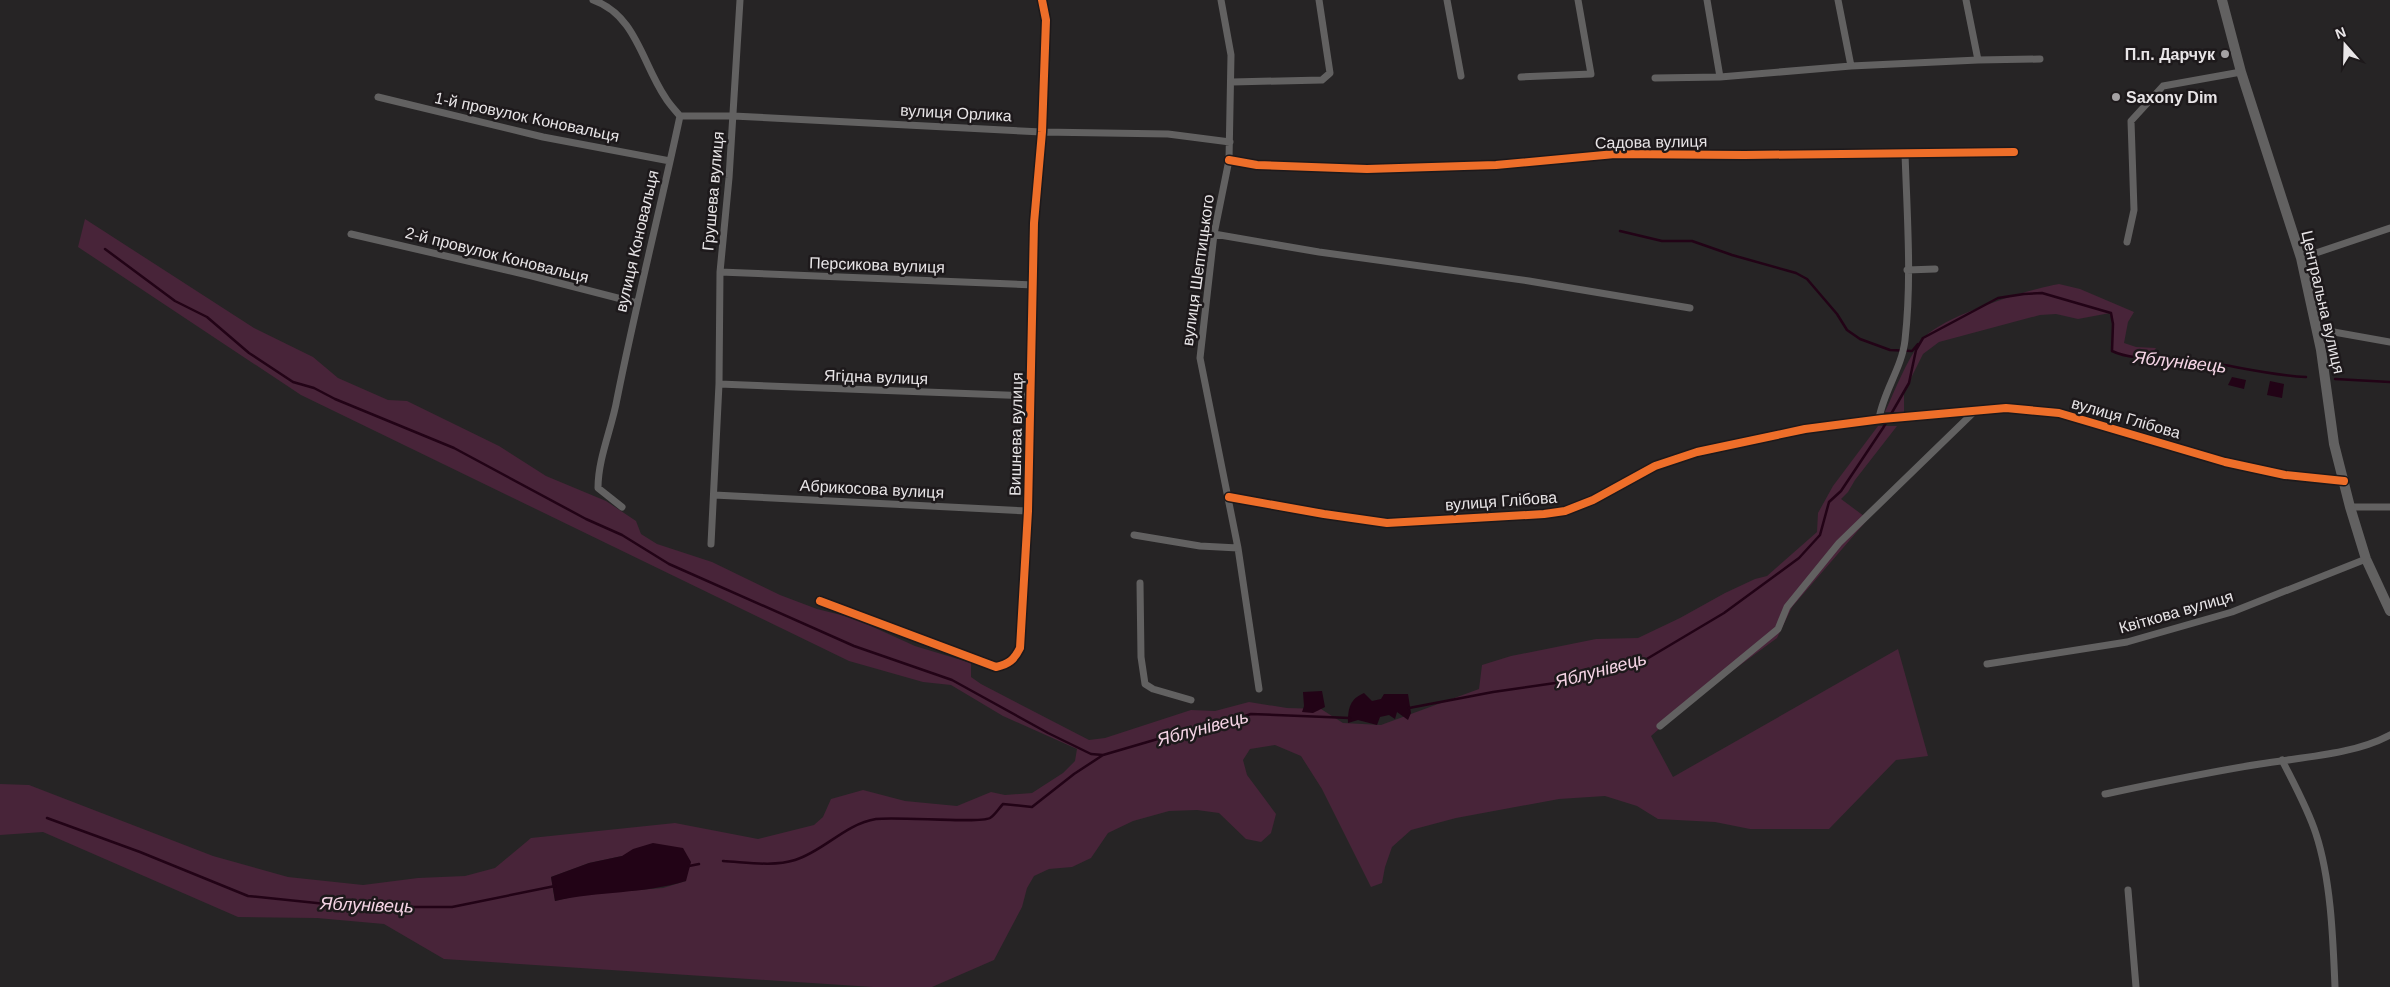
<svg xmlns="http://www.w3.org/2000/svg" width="2390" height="987" font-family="Arial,sans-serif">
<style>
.green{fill:#482439;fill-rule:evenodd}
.water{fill:#220316}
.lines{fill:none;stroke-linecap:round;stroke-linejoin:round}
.stream{stroke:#220316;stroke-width:2.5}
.street{stroke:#626161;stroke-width:7}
.secondary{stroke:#626161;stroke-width:10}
.cycleway-casing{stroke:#1d191b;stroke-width:11}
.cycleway{stroke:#ee6e29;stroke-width:8}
.poi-dot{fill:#a4a1a3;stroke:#1d191b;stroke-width:2}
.labels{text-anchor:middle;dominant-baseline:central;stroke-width:5;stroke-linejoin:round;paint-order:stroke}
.poi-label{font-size:16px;font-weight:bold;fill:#e8e5e7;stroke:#1d191b;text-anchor:end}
.street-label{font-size:16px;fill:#e8e5e7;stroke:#1d191b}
.water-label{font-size:18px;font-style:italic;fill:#f5d4e5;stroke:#1d191b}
</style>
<rect width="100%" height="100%" fill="#262425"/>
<path class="green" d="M85,219l169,109 59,29 25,21 50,22 19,1 92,45 47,30 60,25 30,20 5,13 16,10 55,18 68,33 37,14 36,9 62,28 56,17v14l10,7 108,56 16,-2 86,-28 24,1 34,-9 38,6 34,1 22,14 38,2 98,-36 3,-24 29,-9 85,-17 42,-1 42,-20 45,-25 30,-14 12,-3 50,-44 1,-19 15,-27 45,-60h19l-42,54 -7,12 -7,7 27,20 -76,88 -15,31 -87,64 -39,34 22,41 225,-128 30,107 -32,4 -67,69h-79l-35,-7 -57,-3 -21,-13 -32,-10 -46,3 -103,19 -45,12 -19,17 -7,20 -3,16 -11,4 -49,-98 -21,-33 -26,-11 -25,4 -7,11 4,15 29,39 -5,19 -10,9 -15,-3 -27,-26 -22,-3 -28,1 -36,10 -25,12 -17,25 -19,9 -23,2 -15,7 -7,12 -5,19 -28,53 -62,27h-59l-429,-28 -60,-35 -67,-6 -79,-1 -195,-85 -43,3v-51l29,1 184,71 75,21 75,8 55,-7 47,-2 30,-8 36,-30 144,-15 83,16 56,-14 9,-8 8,-18 32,-9 42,11 52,5 34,-14 14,3 27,-2 31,-20 12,-12 2,-12 -74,-33 -52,-31 -28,-3 -74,-21 -548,-266 -223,-148zM622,856l64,25 -23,7 -78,6 -30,7 -4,-24 38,-14z
M2059,284l21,5 54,23 -6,10 -4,21 12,4 20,1 -5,8h-29l-10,-5 1,-27 -3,-11 -32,6 -22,-5 -16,1 -101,27 -16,12 -19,38v20h-19c11,-24 21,-51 37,-72 17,-23 107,-51 137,-56z"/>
<path class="water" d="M2232,377l14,3 -2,9 -16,-4z
M2270,381l14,3 -2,14 -15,-3z
M1322,691l3,16 -12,6 -11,-1 2,-6 -1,-14z
M1364,693l8,8 9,-2 3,-5h24l3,19 -3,7 -11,-8 -2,7 -6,-4 -9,2 -3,8 -19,-5 -10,3c0,-15 2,-24 16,-30z
M653,843l30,5 8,14 -5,19c-42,13 -88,10 -131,20l-4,-24 38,-14 33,-7 11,-7z"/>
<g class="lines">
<path class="stream" d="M1620,231l42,10h30l40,14 64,18 11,6 30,35 10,16 13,9 30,11 22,1 6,-7
M105,249l70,52 32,16 42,36 44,29 21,6 21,11 119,49 132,71 36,16 47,29 185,82 98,34 96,53 43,21 12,1
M2335,379l55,3
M1409,708l84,-16 83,-12 69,-20 79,-47 56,-41 19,-14 21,-23 9,-33 12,-11 42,-63 26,-45 7,-33 7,-12 75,-40 26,-4 18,-1 69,20 2,11 -1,27c21,10 49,6 72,8 41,4 80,16 122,18
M47,818l93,34 108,44 107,11h97l103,-21
M723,861c22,1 50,6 72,-1 29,-9 50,-36 81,-41 22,-3 103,5 114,-1 5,-3 9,-10 13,-14l29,3 42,-33 29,-19 82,-24 38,-8 28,-9 99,4
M689,866l10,-2"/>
<path class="street" d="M593,0c43,15 49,63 72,97 4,7 10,13 15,19
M1221,0l10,55 -2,105 -15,74 -14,124 38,190 21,141
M1447,0l14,76
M1707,0l13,77
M1978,60l62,-1
M1851,66l127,-6 -12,-60
M1521,77l70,-3 -13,-74
M1655,78l65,-1 131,-11 -13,-66
M1232,82l90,-2 8,-7 -11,-73
M378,97l165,40 127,24
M680,116h53l309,16 126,2 62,8
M1229,160l28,5 110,4 129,-4 119,-11 130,1 269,-3
M351,234l181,42 105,27
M1214,234l105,18 210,29 161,27
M2127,242l7,-32 -3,-89 32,-35 78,-14
M2301,258l89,-30
M1907,270l28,-1
M720,272l314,13
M2317,329l73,13
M719,384l312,12
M1879,419c4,-27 23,-51 26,-79 7,-61 2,-125 0,-187
M714,495l314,16
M1229,497l95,17 63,9 157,-9 21,-3 28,-11 62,-34 42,-14 108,-23 77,-10 124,-11 53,5 166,49 60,13 59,6
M622,507l-24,-19c0,-30 14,-60 19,-89 19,-95 43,-189 63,-283
M2350,507h40
M1134,535l66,11 38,2
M711,544l8,-160 1,-112 9,-94 11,-178
M1140,583l1,74 4,27 8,5 38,11
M820,601l176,66c13,-3 18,-7 24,-19l8,-137 6,-288 8,-91 4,-112 -4,-20
M1987,664l140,-22 105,-30 134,-53
M1660,726l118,-97 9,-22 52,-64 137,-133
M2282,760c12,24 26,49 34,74 15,46 17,105 19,153
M2105,794c52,-11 103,-22 155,-30 41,-7 93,-9 130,-29
M2128,890l8,97"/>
<path class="secondary" d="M2222,0l19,72 60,186 20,92 13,94 16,63 16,52 24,52"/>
<g class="cycleway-casing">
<path id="cycleway" d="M1229,160l28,5 110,4 129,-4 119,-11 130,1 269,-3
M1229,497l95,17 63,9 157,-9 21,-3 28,-11 62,-34 42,-14 108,-23 77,-10 124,-11 53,5 166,49 60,13 59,6
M820,601l176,66c13,-3 18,-7 24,-19l8,-137 6,-288 8,-91 4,-112 -4,-20"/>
</g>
<use href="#cycleway" class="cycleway"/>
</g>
<g class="poi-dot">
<circle cx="2225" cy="54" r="5"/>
<circle cx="2116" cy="97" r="5"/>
</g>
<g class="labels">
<g class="poi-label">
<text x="2215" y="54">П.п. Дарчук</text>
<text x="2126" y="97" text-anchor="start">Saxony Dim</text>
</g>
<g class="street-label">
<text transform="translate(956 113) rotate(3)">вулиця Орлика</text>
<text transform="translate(527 117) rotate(12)">1-й провулок Коновальця</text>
<text transform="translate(1651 142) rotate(-1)">Садова вулиця</text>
<text transform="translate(713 191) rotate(-85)">Грушева вулиця</text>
<text transform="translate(637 241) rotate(-77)">вулиця Коновальця</text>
<text transform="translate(497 255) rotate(14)">2-й провулок Коновальця</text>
<text transform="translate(877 265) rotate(2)">Персикова вулиця</text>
<text transform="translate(1198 270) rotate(-82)">вулиця Шептицького</text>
<text transform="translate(2323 302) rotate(77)">Центральна вулиця</text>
<text transform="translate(876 377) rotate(2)">Ягідна вулиця</text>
<text transform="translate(2126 418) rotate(16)">вулиця Глібова</text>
<text transform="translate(1016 434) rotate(-89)">Вишнева вулиця</text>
<text transform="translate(872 489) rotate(3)">Абрикосова вулиця</text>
<text transform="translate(1501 501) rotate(-4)">вулиця Глібова</text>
<text transform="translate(2176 612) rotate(-16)">Квіткова вулиця</text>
</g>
<g class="water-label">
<text transform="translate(2180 362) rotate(6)">Яблунівець</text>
<text transform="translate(1601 670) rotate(-15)">Яблунівець</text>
<text transform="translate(1203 728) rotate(-15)">Яблунівець</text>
<text transform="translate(367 905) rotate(2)">Яблунівець</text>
</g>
</g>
<g transform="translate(2345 45) rotate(340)" stroke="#1d191b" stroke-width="4" paint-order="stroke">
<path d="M0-4L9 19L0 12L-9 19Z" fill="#e8e5e7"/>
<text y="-8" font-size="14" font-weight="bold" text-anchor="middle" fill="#e8e5e7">N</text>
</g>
</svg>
